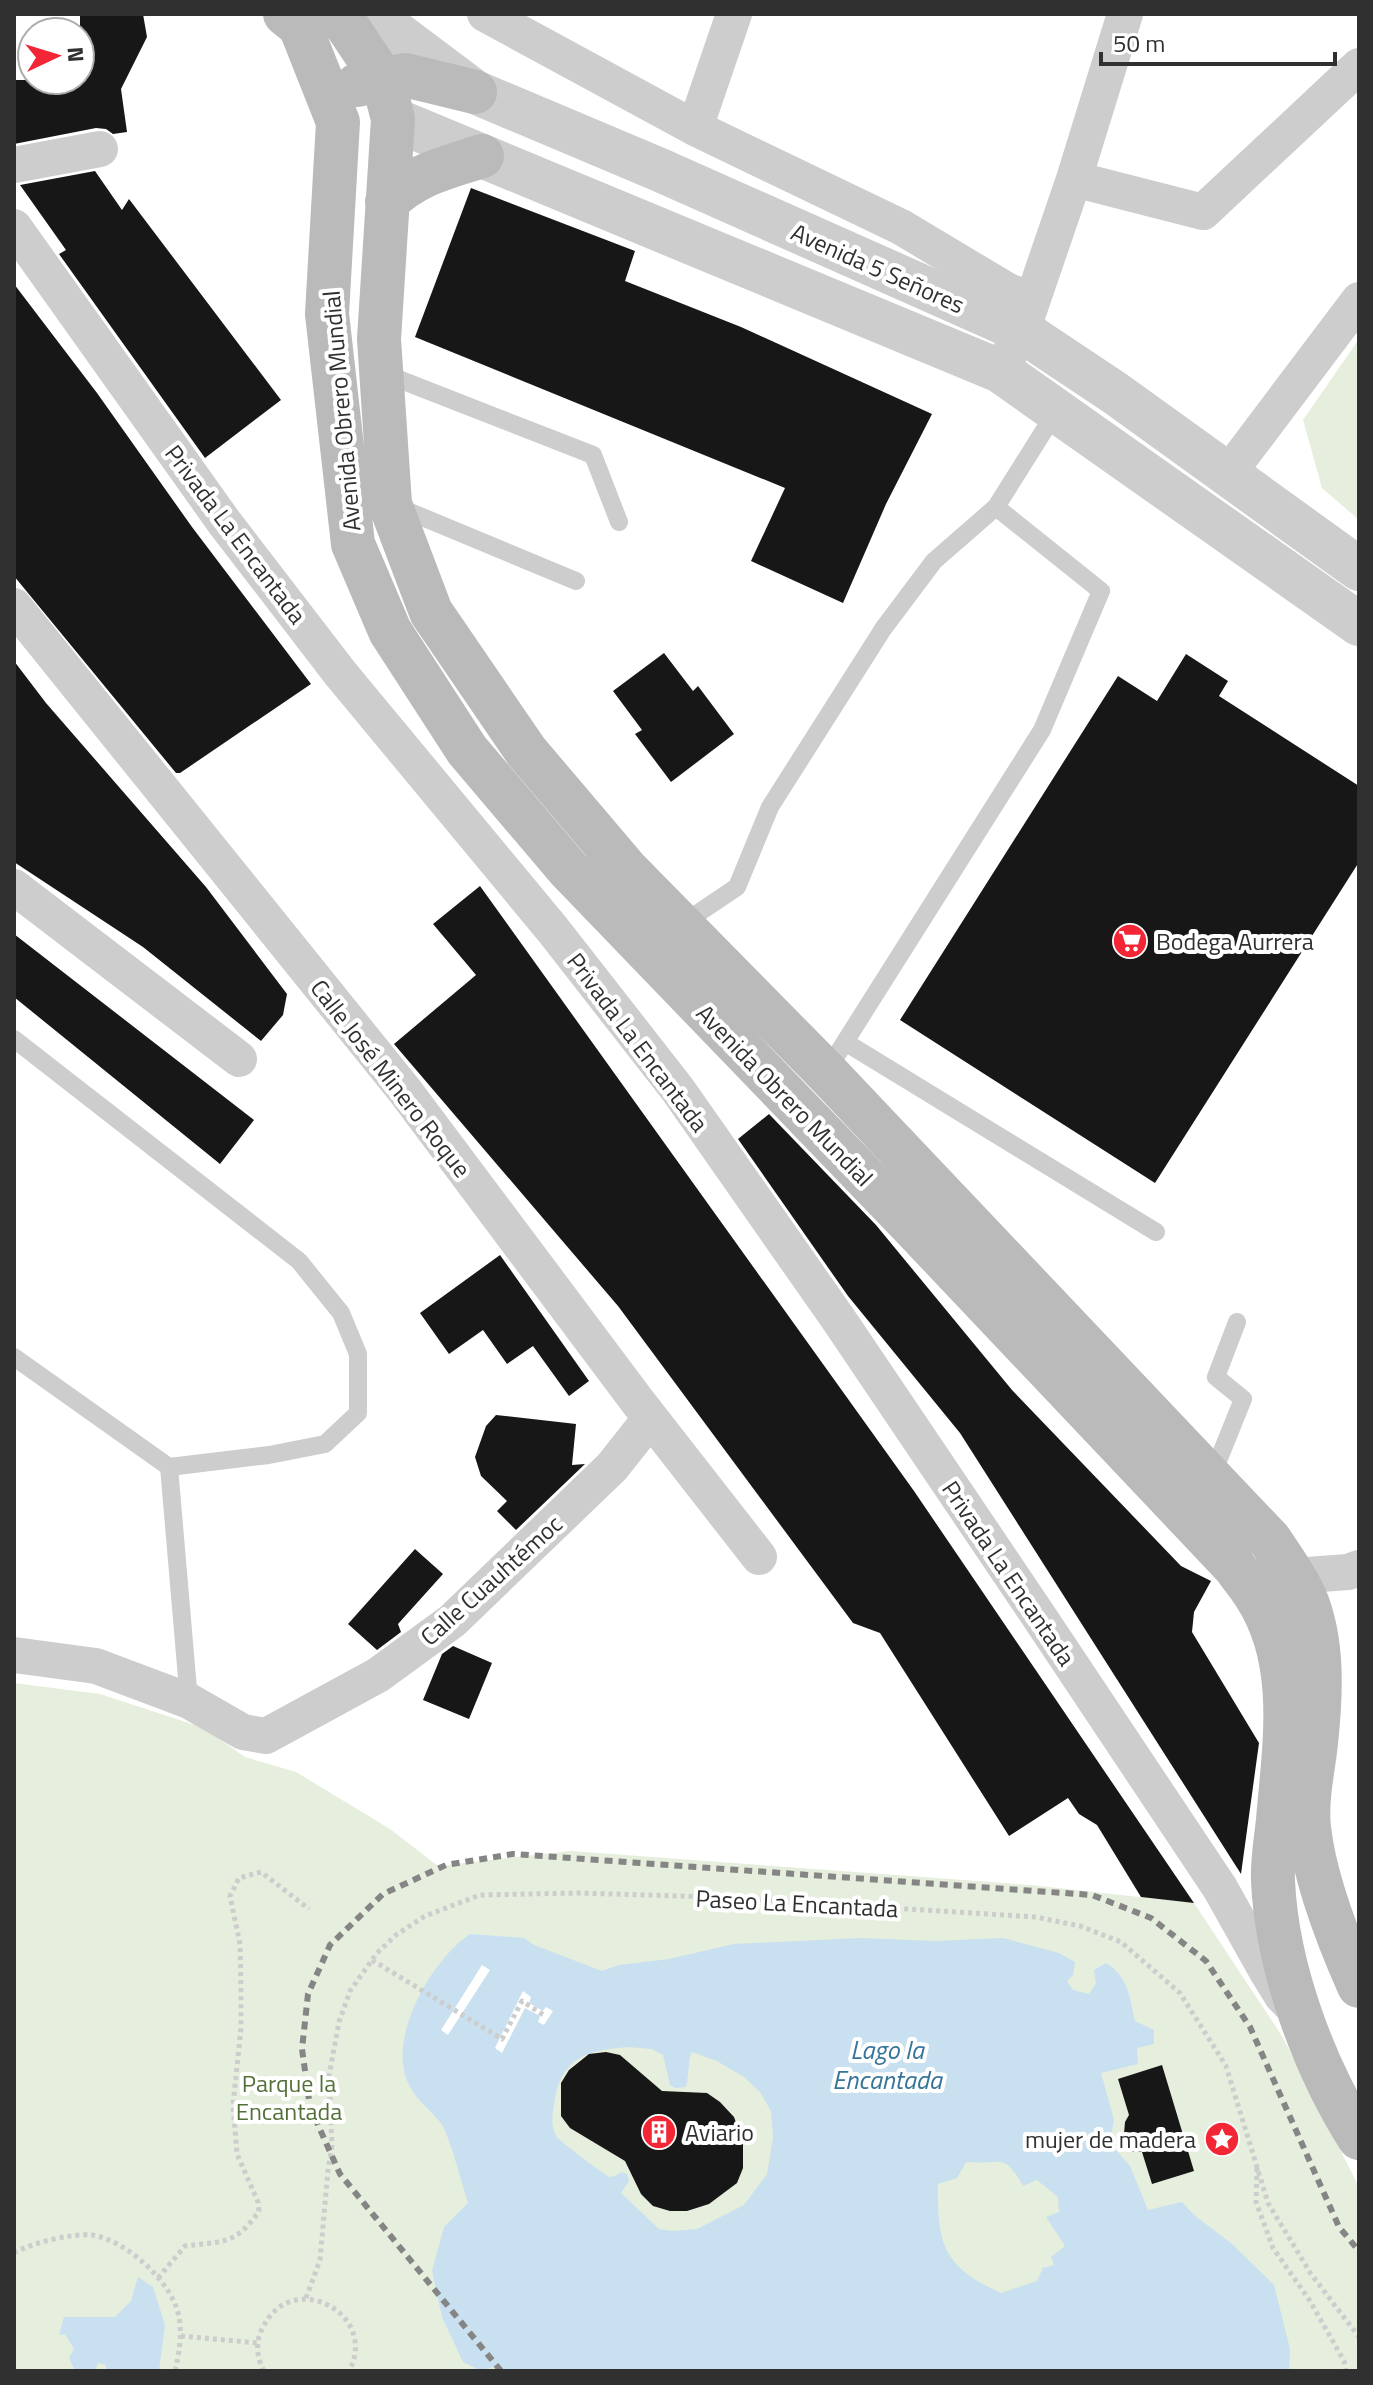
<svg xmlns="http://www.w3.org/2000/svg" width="1373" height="2385" font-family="'Titillium Web',sans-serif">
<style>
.green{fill:#e6eedd}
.water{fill:#c8e0ef;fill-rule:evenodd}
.pier{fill:#fff}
.building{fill:#171717}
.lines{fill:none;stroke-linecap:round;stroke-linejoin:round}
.path{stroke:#cdcdcd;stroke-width:5;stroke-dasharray:4 4;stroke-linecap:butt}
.service{stroke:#cdcdcd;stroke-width:18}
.minor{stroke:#cdcdcd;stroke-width:36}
.tertiary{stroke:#cdcdcd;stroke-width:44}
.secondary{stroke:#bababa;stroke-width:44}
.rail{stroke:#858585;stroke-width:6;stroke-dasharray:8 6;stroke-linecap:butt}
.labels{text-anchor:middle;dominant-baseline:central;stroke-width:8;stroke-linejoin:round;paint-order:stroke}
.street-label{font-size:24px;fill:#303030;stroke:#fff}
.poi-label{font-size:24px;fill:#303030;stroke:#fff;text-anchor:start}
.park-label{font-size:24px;fill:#537039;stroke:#fff}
.water-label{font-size:26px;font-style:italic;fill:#37749a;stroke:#fff}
</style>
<rect width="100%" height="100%" fill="#fff"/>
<path class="green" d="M1359,339v181l-37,-32 -19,-68z
M14,1683l86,11 104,34 41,29 51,15 94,57 48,37 133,-15 459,34 164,18 88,133 77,151v184h-1345z"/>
<path class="water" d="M470,1934l54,4 10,7 68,26 17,-6 50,-6 65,-15 126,-6 75,3 68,-3 56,15 16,9 -2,13 -6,6 6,9 16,4 7,-10 -2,-14 12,-7c22,13 24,35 29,58l19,9v14l-17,4 1,16 -37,9 13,47 -2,10 2,18 16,18 18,44 34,-8 12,13 38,29 42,41 16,64 -1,22h-781l-8,-5 -21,4 -16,-8 -21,-45 -10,-46 12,-44 24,-24c-6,-18 -18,-68 -28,-81 -13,-16 -26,-23 -34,-44 -16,-46 27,-119 64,-144zM628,2047l24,2 11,6 7,30 5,3 10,-1 2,-4 3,-27 2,-4 25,9 27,16 16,15 11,19 2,26 -6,37 -23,31 -47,24 -25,2 -13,-2 -38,-36 8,-12 -2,-7 -6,-2c-3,2 -6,5 -11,5 -4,-1 -52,-37 -54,-41 -5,-9 -4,-22 -2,-31 6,-47 32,-55 74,-58zM966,2162c35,3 38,-11 57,24l14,-6 21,17 1,15 -13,5 19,29 -14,11 3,8 -11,3 -6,13 -36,12c-58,-26 -64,-49 -63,-109l19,-6z
M138,2277l15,10 12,38 -6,46h-53v-6l-8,-2 -3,8h-20l-6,-13 5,-9 -9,-15 -6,1 5,-18h51l16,-16z"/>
<path class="pier" d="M482,1965l8,5 -42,65 -7,-5z
M523,1991l8,6 -2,6 14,8 3,-4 7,4 -9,14 -6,-3 2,-6 -15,-8 -23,45 -7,-5z"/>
<path class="building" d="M80,14h63l4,23 -26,52 6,43 -14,2 -7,-5 -10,-1 -82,16v-64h66z
M95,171l27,39 7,-11 152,201 -76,58 -146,-204 7,-4 -46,-65z
M471,188l164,63 -10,30 116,46 191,87 -46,90 -43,99 -92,-42 34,-73 -370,-151z
M14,284l83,109 95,134 119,157 -131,89h-4l-162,-197z
M664,653l29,38 5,-5 36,48 -63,48 -36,-48 7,-4 -29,-39z
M1186,654l42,27 -9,15 140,90v76l-204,321 -255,-163 218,-344 39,25z
M14,661l32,42 160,184 81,107 -4,21 -22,26 -118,-94 -129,-85z
M480,886l434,605 280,412 -53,-6 -44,-72 -18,-11 -11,-16 -59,38 -129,-203 -27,-10 -235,-317 -224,-262 82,-69 -43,-51z
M14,934l240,186 -34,44 -206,-167z
M769,1114l107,111 136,165 169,176 30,15 -17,31 -2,20 67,111 -18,131 -281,-441 -112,-137 -110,-157z
M500,1255l89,126 -20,15 -36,-50 -26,18 -24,-34 -34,24 -29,-41z
M496,1415l80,9 -4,41 13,-1 -69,66 -19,-19 10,-10 -26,-25 -6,-19 11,-31z
M415,1549l28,25 -45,50 3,8 -24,18 -29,-26z
M453,1646l39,17 -23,56 -46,-19 19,-46z
M606,2052l14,3 42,36 45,2 13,9 14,15 9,25v26l-6,15 -28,21 -22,7h-17l-17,-5 -12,-12 -16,-33 -55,-33 -9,-12v-33l8,-13 20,-16z
M1162,2065l32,106 -42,13 -10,-32h-9l-9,-18 1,-12 4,-7 -11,-36z"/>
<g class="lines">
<path class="path" d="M372,1960l130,79 20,-38 23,15
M1257,2168l-1,34 17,46 37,53 34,60 2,10
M14,2253c17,-10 58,-20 78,-18 32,5 71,40 83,69 9,21 5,46 0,67
M158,2278l27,-32c37,-5 50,0 74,-35l-1,-9 -21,-48 -4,-49 8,-77v-38l-1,-46 -10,-48 9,-18 22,-6 48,37
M306,2298l14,-38 8,-90 4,-24 -3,-70 10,-54 11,-31 27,-38 19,-18 29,-19 55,-21 99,-2 135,4 322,20 44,9 41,16 59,51 46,73 42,137 43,71 48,63
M181,2336l77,7
M264,2371c-7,-12 -9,-29 -2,-42 29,-63 118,-15 87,42"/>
<path class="service" d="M383,373l210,82 26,67
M398,507l178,74
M679,926l58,-39 33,-80 113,-178 51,-68 62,-54 61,-97
M14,1039l285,222 42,52 17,41v59l-33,31 -56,11 -100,12 -155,-110
M845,1042l311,190
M826,1072l216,-342 59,-139 -105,-84
M169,1467l20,234
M1212,1476l31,-77 -27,-22 21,-55"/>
<path class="minor" d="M485,14l210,114 206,99 107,64 24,9
M695,128l39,-114
M14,165l86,-16
M1074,179l129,33 156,-146
M14,227l210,295 116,151 213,257 125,160 161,230 199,295 182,273 46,82 16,26 8,8
M1000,371l22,-40 52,-152 51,-165
M1227,475l132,-175
M14,606l391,485 233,311 121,155
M14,887l225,172
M1294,1576l54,-4 11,-4
M14,1655l82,11 93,35 54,31 23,4 112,-61 74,-54 160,-154 38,-48"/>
<path class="tertiary" d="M371,14l104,78 185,78 362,161 93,62 244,176
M393,119l607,252 359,253"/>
<path class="secondary" d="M285,14l15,12 38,96 -11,192 26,230 37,87 77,119 101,119 344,357 322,340c7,10 15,19 21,29 44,67 29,152 23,225 -2,20 -6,41 -5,61 4,86 40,184 86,257
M339,14l44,66 10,39 -14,220 11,165 41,108 95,139 101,119 199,202 444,468c12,18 26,37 35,57 19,44 16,99 11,146 -3,28 -10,56 -7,85 6,52 29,111 50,158
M357,85l48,-10 70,17
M387,202c28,-28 58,-34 95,-46"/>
<path class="rail" d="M501,2371l-161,-197 -30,-67 -8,-58 6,-55 22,-49 53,-51 63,-29 67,-11 579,41 59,23 55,43 44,66 89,200 20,24"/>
</g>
<defs>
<g id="supermarket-disc" transform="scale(1.8)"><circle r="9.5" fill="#f32636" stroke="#fff"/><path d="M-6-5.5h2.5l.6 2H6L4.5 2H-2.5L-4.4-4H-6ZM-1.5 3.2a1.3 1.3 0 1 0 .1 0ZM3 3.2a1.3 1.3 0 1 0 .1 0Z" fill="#fff"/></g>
<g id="building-disc" transform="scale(1.8)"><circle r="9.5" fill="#f32636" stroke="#fff"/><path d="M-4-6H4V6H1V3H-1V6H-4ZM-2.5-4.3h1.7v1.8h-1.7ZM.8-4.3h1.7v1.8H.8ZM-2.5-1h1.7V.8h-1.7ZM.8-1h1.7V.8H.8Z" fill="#fff"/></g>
<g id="sight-disc" transform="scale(1.8)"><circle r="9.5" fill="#f32636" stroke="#fff"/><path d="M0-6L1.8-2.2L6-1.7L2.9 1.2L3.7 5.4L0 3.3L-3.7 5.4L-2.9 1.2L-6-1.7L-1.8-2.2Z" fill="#fff"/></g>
</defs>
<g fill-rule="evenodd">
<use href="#supermarket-disc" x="1130" y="941"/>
<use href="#building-disc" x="659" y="2132"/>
<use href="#sight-disc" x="1222" y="2139"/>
</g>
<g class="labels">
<g class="street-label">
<text transform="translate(878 268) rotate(24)">Avenida 5 Señores</text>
<text transform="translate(341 411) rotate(-95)">Avenida Obrero Mundial</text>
<text transform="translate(236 534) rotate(53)">Privada La Encantada</text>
<text transform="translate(638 1042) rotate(53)">Privada La Encantada</text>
<text transform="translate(391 1078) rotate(52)">Calle José Minero Roque</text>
<text transform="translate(785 1095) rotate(46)">Avenida Obrero Mundial</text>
<text transform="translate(1009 1573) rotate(56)">Privada La Encantada</text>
<text transform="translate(491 1580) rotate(-42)">Calle Cuauhtémoc</text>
<text transform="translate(797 1903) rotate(3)">Paseo La Encantada</text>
</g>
<g class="poi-label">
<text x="1156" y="941">Bodega Aurrera</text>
<text x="685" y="2132">Aviario</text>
<text x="1196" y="2139" text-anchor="end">mujer de madera</text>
</g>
<g class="park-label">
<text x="289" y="2083">Parque la<tspan x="289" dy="28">Encantada</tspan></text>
</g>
<g class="water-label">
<text x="887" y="2049">Lago la<tspan x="887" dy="30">Encantada</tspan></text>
</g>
</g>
<rect width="1373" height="2385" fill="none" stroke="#303030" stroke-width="32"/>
<g transform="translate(56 56) rotate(86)"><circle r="38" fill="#ffffff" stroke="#acacac" stroke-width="2"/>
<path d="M0-6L14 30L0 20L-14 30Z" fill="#f32636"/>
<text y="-12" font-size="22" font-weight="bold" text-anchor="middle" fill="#303030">N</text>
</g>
<path d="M1101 52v12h234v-12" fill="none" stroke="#303030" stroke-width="4"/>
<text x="1113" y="52" font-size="24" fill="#303030" stroke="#ffffff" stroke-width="6" paint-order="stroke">50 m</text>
</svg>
